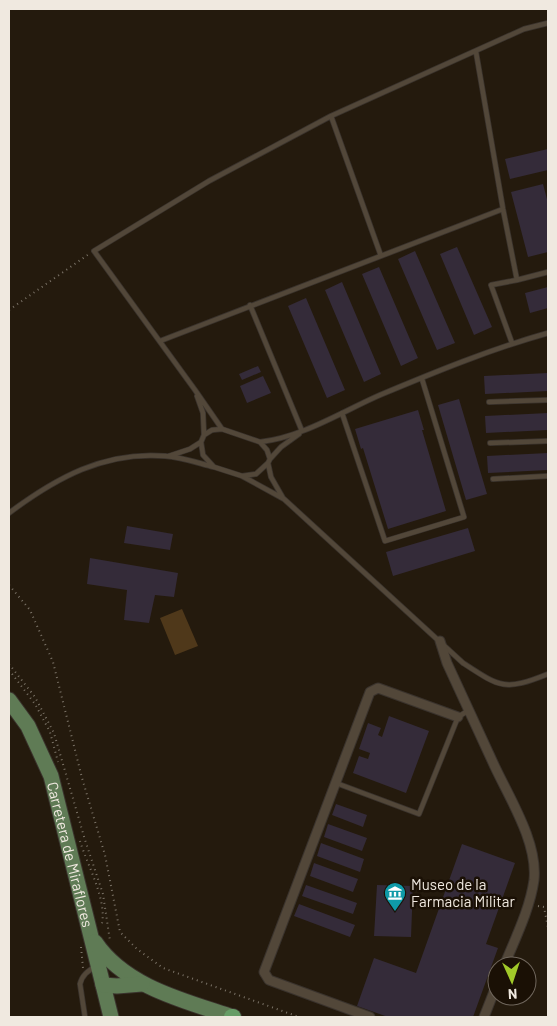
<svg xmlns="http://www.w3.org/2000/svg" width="557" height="1026" font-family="Barlow,sans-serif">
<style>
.green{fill:#4f381a}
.building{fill:#342b39}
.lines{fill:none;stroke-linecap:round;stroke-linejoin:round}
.service-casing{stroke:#3a332d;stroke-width:6}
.minor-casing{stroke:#3a332d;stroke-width:11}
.primary-casing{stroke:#3a332d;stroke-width:17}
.motorway-casing{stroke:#3a332d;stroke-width:18}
.path{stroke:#7b7367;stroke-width:2;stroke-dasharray:1 4;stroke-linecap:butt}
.service{stroke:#524739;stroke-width:4.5}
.minor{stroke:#524739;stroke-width:9}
.primary{stroke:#5f7b55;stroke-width:15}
.motorway{stroke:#679d67;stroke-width:16}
.labels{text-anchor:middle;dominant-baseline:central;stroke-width:5;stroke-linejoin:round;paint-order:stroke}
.street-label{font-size:15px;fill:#f0e9e0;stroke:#1a1005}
.poi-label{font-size:15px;fill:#f0e9e0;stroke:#1a1005;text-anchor:start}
</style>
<rect width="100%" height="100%" fill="#241a0d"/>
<path class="green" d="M182,609l16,37 -23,9 -15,-37z"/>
<path class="building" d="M548,149v21l-38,9 -5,-20z
M543,184l5,19v49l-20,5 -17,-65z
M457,247l35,80 -18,8 -34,-81z
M415,251l40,92 -18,7 -39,-91z
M379,267l39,91 -17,8 -39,-92z
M342,282l39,92 -17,8 -39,-92z
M548,287v21l-18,5 -5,-20z
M306,298l39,92 -18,8 -39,-92z
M258,366l3,6 -19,8 -3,-6z
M548,373v18l-63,3 -1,-18z
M263,376l8,17 -24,10 -7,-17z
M459,399l28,95 -21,6 -28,-95z
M418,410l6,20h-2l24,81 -58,18 -25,-81 -2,1 -6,-20z
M548,413v17l-62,3 -1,-17z
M548,453v17l-60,3 -1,-17z
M127,526l46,8 -3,16 -46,-7z
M468,528l7,23 -82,25 -7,-24z
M90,558l88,15 -4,24 -19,-2 -6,28 -25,-3 3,-30 -40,-6z
M389,716l40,15 -23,62 -53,-20 6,-17 9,3 2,-6 -11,-4 9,-26 13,5 -3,7 4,2z
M336,804l31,11 -4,12 -31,-12z
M328,824l39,14 -5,13 -38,-14z
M321,843l43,16 -4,13 -43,-16z
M462,844l53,19 -29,81 12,4 -25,69h-85l-31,-11 17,-48 42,15z
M314,863l44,16 -5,13 -43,-16z
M306,885l51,18 -4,11 -51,-18z
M377,885l36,1 -2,51 -37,-1z
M299,904l56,21 -5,12 -56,-21z"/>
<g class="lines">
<g class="service-casing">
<path id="service" d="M476,52l27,157 14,71 31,-8
M331,116l50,140
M250,305l52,126
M160,341l343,-132
M512,343l-21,-58 26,-5
M197,396l6,17 1,22
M489,402l59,-2
M342,413l43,128 79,-24 -42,-138
M222,429l-27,-39 -101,-139 115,-70 122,-65 193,-87 24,-6
M260,442c43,-5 81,-30 120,-47 55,-23 111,-46 168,-62
M490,443l58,-2
M169,456l21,-7 11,-7
M270,459l11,-12 18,-13
M268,463l3,14 12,21
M242,476l14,-2 12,-11 2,-4 -3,-9 -7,-8 -38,-13 -10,1 -8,5 -3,7 2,13 11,12 28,9 42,23 179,164c38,25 42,28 85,11
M493,479l55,-3
M9,513c47,-35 95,-62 156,-57 16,1 33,7 49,11
M336,783l83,31 39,-97 11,-7
M85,1017l-5,-33c2,-9 8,-13 16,-18"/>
</g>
<g class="minor-casing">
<path id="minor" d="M440,641l7,22c16,35 32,69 48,104 15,32 43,76 39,113 -4,29 -19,59 -30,86
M370,1017l-101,-37 -5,-8 106,-280 8,-4 80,29
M484,1017l13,-33"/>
</g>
<g class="primary-casing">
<g id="primary">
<path id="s1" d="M9,700l19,26 23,50 60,241"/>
<path d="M95,942c30,45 90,59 138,75"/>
<path d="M103,985l14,1 25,-2"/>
</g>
</g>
<g class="motorway-casing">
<path id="motorway" d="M232,1017h1"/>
</g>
<path class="path" d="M9,310l80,-56
M9,585l21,25 23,52 29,116 23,77 15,77 17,17 26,19 136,49
M9,664l26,33 19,36 31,107 18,54 7,47
M9,670l26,34 15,28 8,30
M80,841c7,24 29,62 21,86
M538,906l6,1 4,21
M81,947l2,21"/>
<use href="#service" class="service"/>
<use href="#minor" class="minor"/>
<use href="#primary" class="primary"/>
<use href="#motorway" class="motorway"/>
</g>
<defs>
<g id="museum-pin" transform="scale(1.125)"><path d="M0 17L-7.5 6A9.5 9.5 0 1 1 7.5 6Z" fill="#0f9aa8" stroke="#1a1005"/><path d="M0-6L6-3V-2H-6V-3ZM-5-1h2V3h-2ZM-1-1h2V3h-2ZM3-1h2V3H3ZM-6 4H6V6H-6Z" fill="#fff"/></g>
</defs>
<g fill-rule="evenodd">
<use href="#museum-pin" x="395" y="893"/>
</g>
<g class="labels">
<g class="street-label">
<text stroke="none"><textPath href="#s1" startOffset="168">Carretera de Miraflores</textPath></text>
</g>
<g class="poi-label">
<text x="411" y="884">Museo de la<tspan x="411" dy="17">Farmacia Militar</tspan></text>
</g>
</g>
<rect width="557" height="1026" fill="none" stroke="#f0e9e0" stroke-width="20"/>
<g transform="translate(512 981) rotate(177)"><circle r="24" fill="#1a1005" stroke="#70675d"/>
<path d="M0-4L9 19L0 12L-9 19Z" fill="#a1c929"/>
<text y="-8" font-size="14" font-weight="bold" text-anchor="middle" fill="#f0e9e0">N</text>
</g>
</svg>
